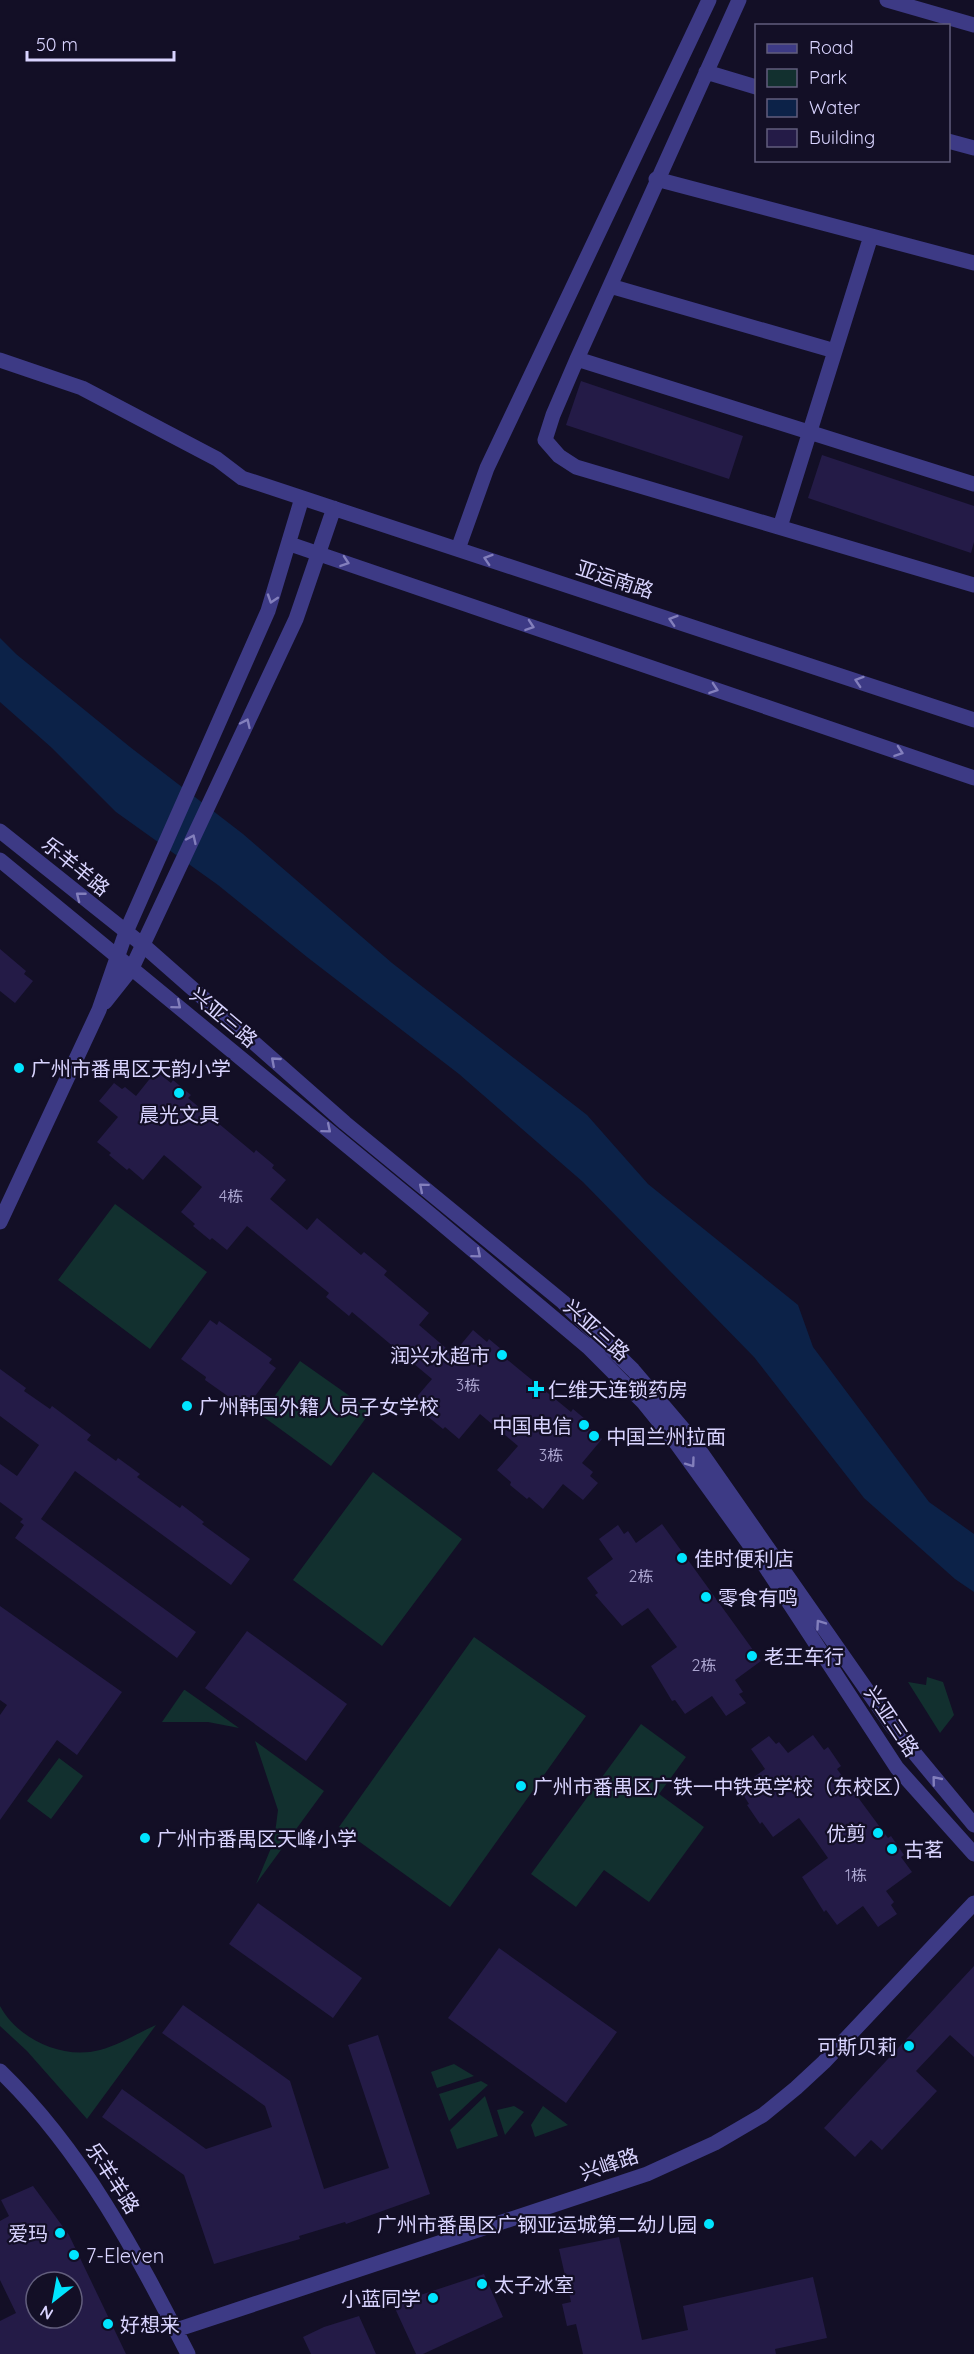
<svg xmlns="http://www.w3.org/2000/svg" width="974" height="2354" font-family="Quicksand,'Noto Sans SC',sans-serif">
<style>
.green{fill:#12302f}
.water{fill:#0c2248}
.building{fill:#241b47;fill-rule:evenodd}
.lines{fill:none;stroke-linecap:round;stroke-linejoin:round}
.minor{stroke:#3d3a85;stroke-width:15}
.oneway{stroke:#837fbc}
.poi-dot{fill:#00e5ff;stroke:#130f26;stroke-width:2}
.labels{text-anchor:middle;dominant-baseline:central;stroke-width:4.5;stroke-linejoin:round;paint-order:stroke}
.number-label{font-size:16px;fill:#aca6d1}
.street-label{font-size:20px;fill:#d9d4ff;stroke:#130f26}
.poi-label{font-size:20px;fill:#d9d4ff;stroke:#130f26;text-anchor:start}
</style>
<rect width="100%" height="100%" fill="#130f26"/>
<path class="green" d="M115,1204l92,68 -57,77 -92,-69z
M300,1361l71,50 -40,55 -70,-51z
M373,1472l89,67 -80,107 -89,-66z
M474,1637l112,79 -136,191 -111,-80z
M927,1677l16,5 11,33 -14,18 -32,-51 18,3z
M184,1690h1l54,38 -31,-6h-46z
M641,1724l45,33 -27,37 45,33 -55,75 -45,-32 -28,37 -45,-33z
M255,1741l69,50 -68,93 18,-43 4,-31z
M59,1758l24,18 -32,43 -24,-18z
M0,2006c18,33 62,54 100,44 19,-5 38,-17 56,-25l-69,94 -60,-68 -27,-25z
M454,2064l20,12 -37,12 -6,-16z
M481,2081l7,4 -39,36 -10,-27z
M485,2096l13,40 -41,13 -7,-19z
M514,2106l10,6 -19,23 -8,-25z
M543,2106l25,19 -33,12 -4,-12z"/>
<path class="water" d="M0,638l16,16 114,93 113,87 149,129 195,152 61,69 150,121 15,42 116,155 45,32v58l-19,-13 -91,-81 -110,-141 -171,-175 -124,-108 -152,-117 -89,-72 -102,-73 -64,-64 -52,-46z"/>
<path class="building" d="M581,381l162,55 -14,43 -163,-54z
M822,455l152,51v36l-3,11 -163,-55z
M0,949l26,22 -2,3 9,7 -18,22 -15,-12z
M156,1071l15,12 2,-3 18,15 -3,3 66,55 2,-3 18,15 -2,3 14,12 -16,19 37,31 10,-12 44,37 3,-3 23,19 -3,4 45,38 -10,12 34,29 20,-24 14,12 2,-3 18,15 -3,3 67,55 2,-3 18,15 -3,3 14,12 -20,24 11,9 -3,4 8,7 -15,17 -20,-16 -20,25 -14,-12 -2,2 -17,-14 1,-3 -14,-12 21,-24 -38,-32 -21,25 -14,-12 -2,2 -17,-14 2,-3 -14,-12 18,-21 -80,-67 -3,4 -23,-19 3,-4 -82,-67 -20,24 -15,-12 -2,2 -17,-14 2,-2 -14,-12 21,-25 -38,-32 -21,25 -14,-12 -2,2 -18,-15 2,-2 -14,-11 21,-25 -19,-16 15,-18 8,6 3,-2 11,9z
M210,1320l7,5 2,-4 53,38 -3,4 7,5 -29,39 -7,-5 -1,2 -34,-24 1,-3 -25,-18z
M0,1369l26,19 -2,3 26,18 2,-3 39,29 -4,5 29,21 2,-3 22,16 -3,3 43,31 2,-3 22,17 -2,2 48,35 -19,26 -156,-114 -34,48 155,113 -19,26 -162,-120 9,-13 -4,-3 3,-3 -23,-17v-38l17,12 22,-31 -39,-29z
M662,1524l99,137 -26,19 8,12 -4,2 7,9 -20,13 -14,-20 -27,18 -10,-14 -3,1 -21,-35 26,-19 -29,-39 -26,18 -27,-31 3,-2 -11,-15 26,-19 -14,-20 19,-14 6,9 4,-3 8,12z
M0,1606l122,86 -45,63 -20,-15 -57,80v-105l7,-10 -7,-5z
M247,1631l100,73 -41,57 -101,-73z
M813,1735l11,15 4,-3 13,19 -4,3 51,69 3,-2 13,19 -3,2 11,15 -26,19 8,11 -3,3 6,9 -19,13 -15,-21 -26,19 -11,-15 -2,2 -22,-35 26,-19 -14,-20 -15,-20 -26,19 -11,-15 -2,2 -13,-19 2,-1 -10,-16 26,-19 -14,-20 18,-13 7,8 3,-2 9,11z
M258,1903l104,75 -29,40 -104,-74z
M499,1948l118,84 -51,71 -118,-85z
M974,1966v91l-24,-22 -34,36 21,20 -55,59 -11,-10 -16,17 -31,-29z
M183,2005l107,76 34,108 65,-21 -41,-123 30,-10 52,159 -84,30 -1,-2 -46,14 1,3 -86,25 -30,-89 -82,-58 20,-28 84,60 66,-22 -7,-21 -103,-73z
M33,2186l36,49 57,119h-126v-33l16,-8 -16,-33v-59l9,-5 -8,-16zM36,2282h36v36h-36z
M619,2237l23,103 46,-10 -5,-24 130,-29 14,61 -52,11 1,5h-193l-7,-30 -9,2 -5,-22 9,-2 -12,-53z
M484,2274l19,43 -80,37h-7l-23,-50z
M359,2316l17,38h-65l-8,-17 21,-10z"/>
<g class="lines">
<path class="minor" d="M739,0l-162,359 -24,56 -8,25 14,16 17,11 398,118
M887,0l87,25
M706,72l50,15
M948,141l26,7
M656,179l318,84
M610,286l225,65
M577,359l397,125
M0,360l82,28 135,71 25,19 732,242
M780,527l91,-291
M290,544l684,234
M458,549l29,-81 222,-468
M0,831l143,114 202,178 218,179 70,68 58,68 201,288 82,99
M0,860l430,354 158,133 56,56 33,41 88,122 132,202 77,86
M105,1002l27,-34 164,-349 38,-111
M0,1222l99,-212 27,-78 142,-321 34,-113
M0,2071c83,80 136,182 188,283
M176,2330l471,-156 68,-31 48,-28 33,-27 28,-26 150,-159"/>
</g>
<defs><path id="oneway-chevron" d="M-2-3.5L2.5 0L-2 3.5" fill="none" stroke-width="1.6" stroke-linecap="round" stroke-linejoin="round" transform="scale(1.5)"/></defs>
<g class="oneway">
<use href="#oneway-chevron" transform="translate(488 559) rotate(-162)"/>
<use href="#oneway-chevron" transform="translate(345 562) rotate(19)"/>
<use href="#oneway-chevron" transform="translate(272 599) rotate(108)"/>
<use href="#oneway-chevron" transform="translate(673 620) rotate(-162)"/>
<use href="#oneway-chevron" transform="translate(530 626) rotate(19)"/>
<use href="#oneway-chevron" transform="translate(859 681) rotate(-162)"/>
<use href="#oneway-chevron" transform="translate(714 689) rotate(19)"/>
<use href="#oneway-chevron" transform="translate(246 723) rotate(-65)"/>
<use href="#oneway-chevron" transform="translate(899 752) rotate(19)"/>
<use href="#oneway-chevron" transform="translate(192 839) rotate(-65)"/>
<use href="#oneway-chevron" transform="translate(80 896) rotate(-142)"/>
<use href="#oneway-chevron" transform="translate(177 1005) rotate(40)"/>
<use href="#oneway-chevron" transform="translate(275 1061) rotate(-139)"/>
<use href="#oneway-chevron" transform="translate(327 1129) rotate(40)"/>
<use href="#oneway-chevron" transform="translate(423 1187) rotate(-140)"/>
<use href="#oneway-chevron" transform="translate(477 1254) rotate(40)"/>
<use href="#oneway-chevron" transform="translate(691 1463) rotate(54)"/>
<use href="#oneway-chevron" transform="translate(820 1624) rotate(-125)"/>
<use href="#oneway-chevron" transform="translate(936 1780) rotate(-129)"/>
</g>
<g class="poi-dot">
<circle cx="19" cy="1068" r="6"/>
<circle cx="179" cy="1093" r="6"/>
<circle cx="502" cy="1355" r="6"/>
<path d="M533 1380h6v6h6v6h-6v6h-6v-6h-6v-6h6z"/>
<circle cx="187" cy="1406" r="6"/>
<circle cx="584" cy="1425" r="6"/>
<circle cx="594" cy="1436" r="6"/>
<circle cx="682" cy="1558" r="6"/>
<circle cx="706" cy="1597" r="6"/>
<circle cx="752" cy="1656" r="6"/>
<circle cx="521" cy="1786" r="6"/>
<circle cx="878" cy="1833" r="6"/>
<circle cx="145" cy="1838" r="6"/>
<circle cx="892" cy="1849" r="6"/>
<circle cx="909" cy="2046" r="6"/>
<circle cx="709" cy="2224" r="6"/>
<circle cx="60" cy="2233" r="6"/>
<circle cx="74" cy="2255" r="6"/>
<circle cx="482" cy="2284" r="6"/>
<circle cx="433" cy="2298" r="6"/>
<circle cx="108" cy="2324" r="6"/>
</g>
<g class="labels">
<g class="number-label">
<text x="231" y="1196">4栋</text>
<text x="468" y="1385">3栋</text>
<text x="551" y="1455">3栋</text>
<text x="641" y="1576">2栋</text>
<text x="704" y="1665">2栋</text>
<text x="856" y="1875">1栋</text>
</g>
<g class="street-label">
<text transform="translate(615 579) rotate(18)">亚运南路</text>
<text transform="translate(76 866) rotate(39)">乐羊羊路</text>
<text transform="translate(224 1017) rotate(40)">兴亚三路</text>
<text transform="translate(597 1330) rotate(42)">兴亚三路</text>
<text transform="translate(892 1721) rotate(56)">兴亚三路</text>
<text transform="translate(609 2164) rotate(-19)">兴峰路</text>
<text transform="translate(113 2178) rotate(57)">乐羊羊路</text>
</g>
<g class="poi-label">
<text x="31" y="1068">广州市番禺区天韵小学</text>
<text x="179" y="1114" text-anchor="middle">晨光文具</text>
<text x="490" y="1355" text-anchor="end">润兴水超市</text>
<text x="548" y="1389">仁维天连锁药房</text>
<text x="199" y="1406">广州韩国外籍人员子女学校</text>
<text x="572" y="1425" text-anchor="end">中国电信</text>
<text x="606" y="1436">中国兰州拉面</text>
<text x="694" y="1558">佳时便利店</text>
<text x="718" y="1597">零食有鸣</text>
<text x="764" y="1656">老王车行</text>
<text x="533" y="1786">广州市番禺区广铁一中铁英学校（东校区）</text>
<text x="866" y="1833" text-anchor="end">优剪</text>
<text x="157" y="1838">广州市番禺区天峰小学</text>
<text x="904" y="1849">古茗</text>
<text x="897" y="2046" text-anchor="end">可斯贝莉</text>
<text x="697" y="2224" text-anchor="end">广州市番禺区广钢亚运城第二幼儿园</text>
<text x="48" y="2233" text-anchor="end">爱玛</text>
<text x="86" y="2255">7-Eleven</text>
<text x="494" y="2284">太子冰室</text>
<text x="421" y="2298" text-anchor="end">小蓝同学</text>
<text x="120" y="2324">好想来</text>
</g>
</g>
<rect x="755" y="24" width="195" height="138" fill="#130f26" stroke="#625e7d" stroke-width="1.5"/>
<rect x="767" y="44" width="30" height="9" fill="#3d3a85" stroke="#625e7d" stroke-width="1.5"/>
<text x="809" y="54" font-size="18" fill="#d9d4ff">Road</text>
<rect x="767" y="69" width="30" height="18" fill="#12302f" stroke="#625e7d" stroke-width="1.5"/>
<text x="809" y="84" font-size="18" fill="#d9d4ff">Park</text>
<rect x="767" y="99" width="30" height="18" fill="#0c2248" stroke="#625e7d" stroke-width="1.5"/>
<text x="809" y="114" font-size="18" fill="#d9d4ff">Water</text>
<rect x="767" y="129" width="30" height="18" fill="#241b47" stroke="#625e7d" stroke-width="1.5"/>
<text x="809" y="144" font-size="18" fill="#d9d4ff">Building</text>
<g transform="translate(54 2300) rotate(211)"><circle r="28" fill="#130f26" stroke="#625e7d" stroke-width="1.5"/>
<path d="M0-4.5L10 22L0 15L-10 22Z" fill="#00e5ff"/>
<text y="-9" font-size="16" font-weight="bold" text-anchor="middle" fill="#d9d4ff">N</text>
</g>
<path d="M27 51v9h147v-9" fill="none" stroke="#d9d4ff" stroke-width="3"/>
<text x="36" y="51" font-size="18" fill="#d9d4ff" stroke="#130f26" stroke-width="4.5" paint-order="stroke">50 m</text>
</svg>
